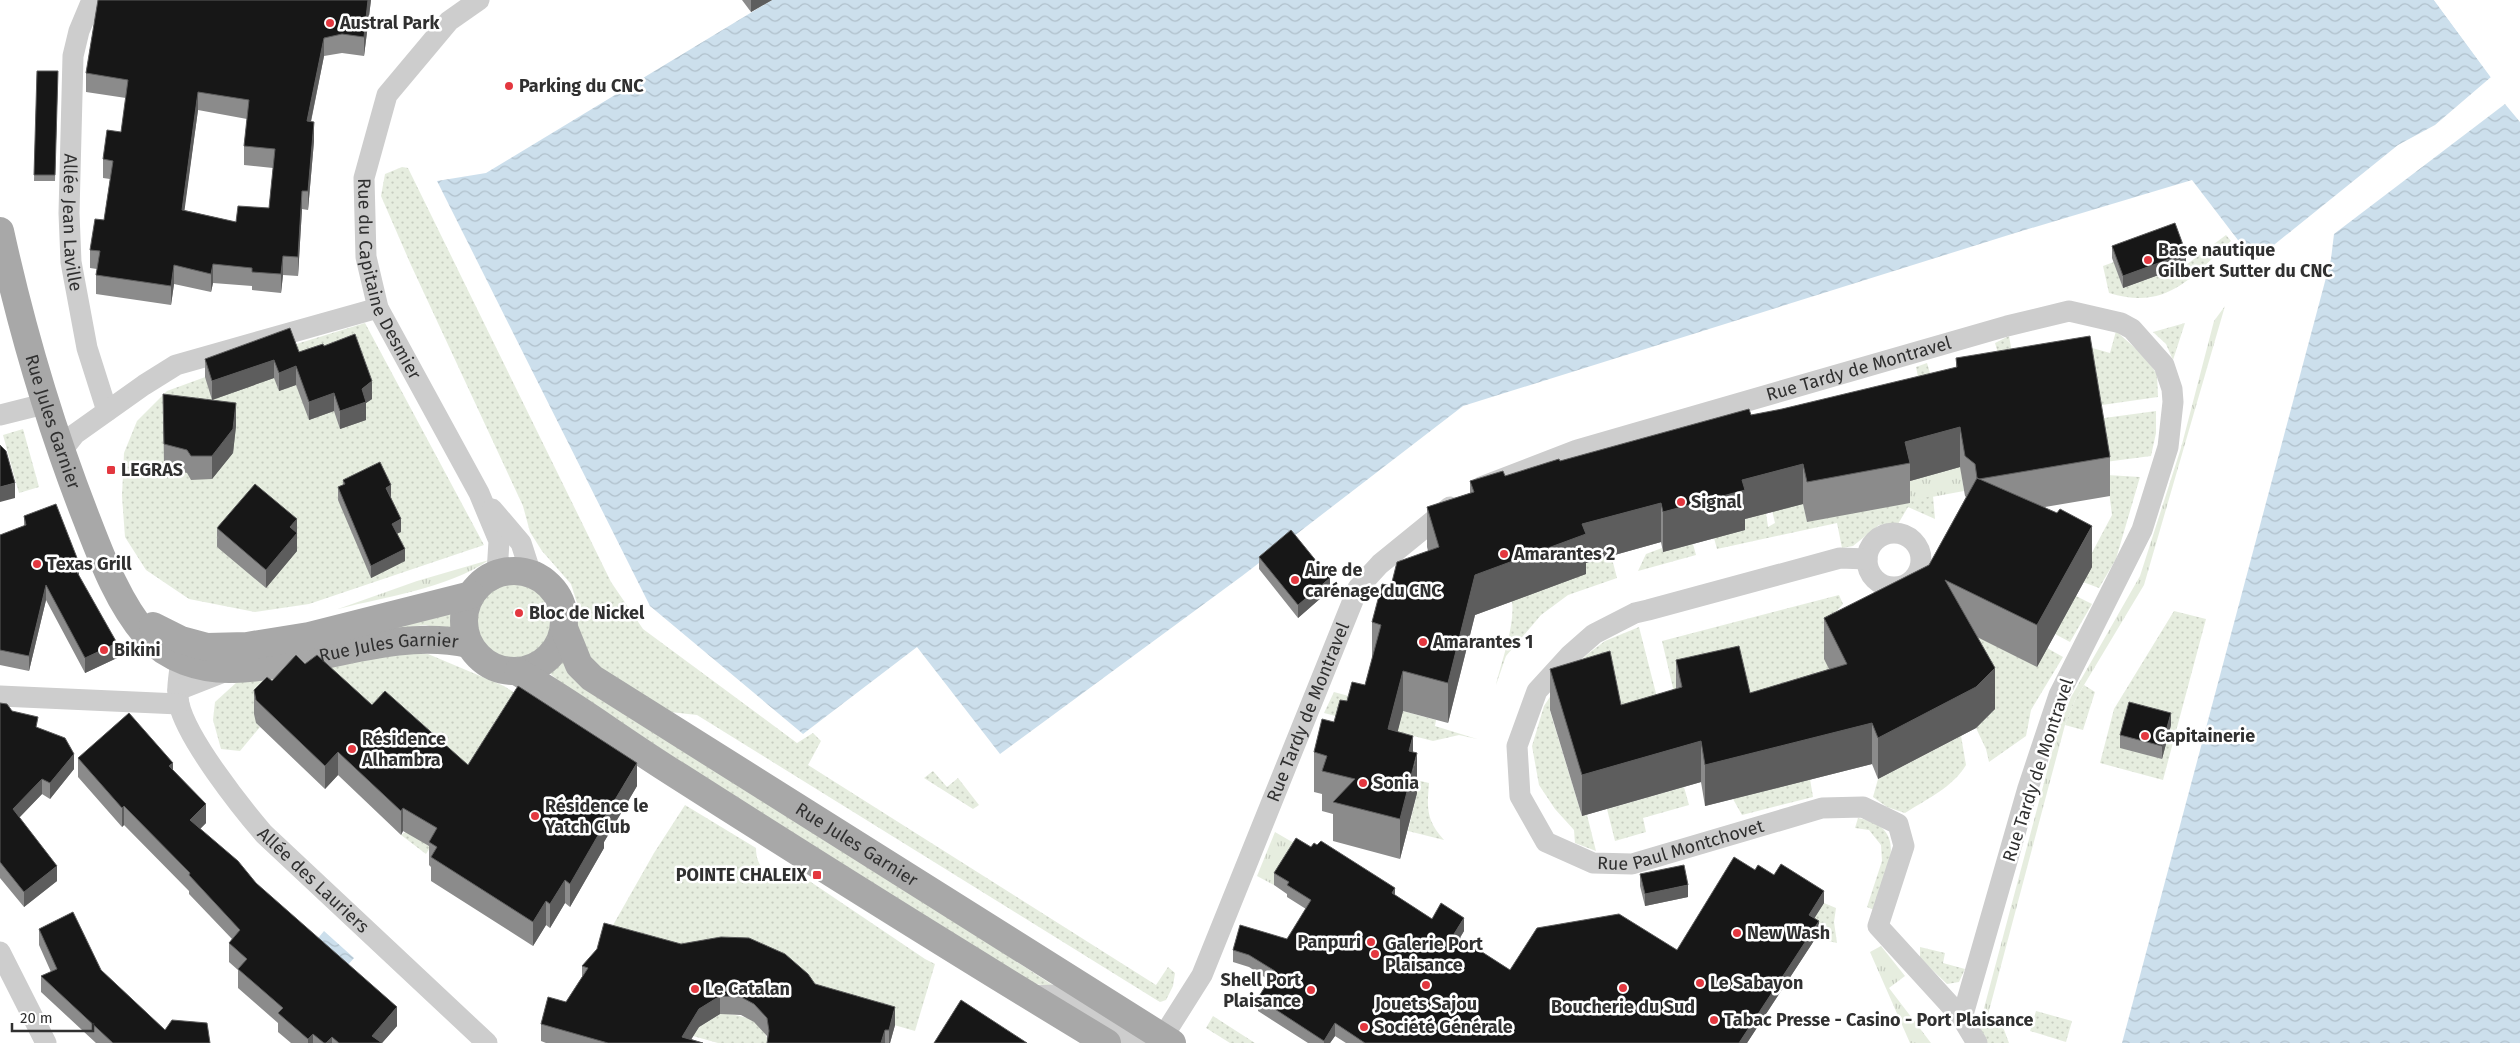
<svg xmlns="http://www.w3.org/2000/svg" width="2520" height="1043" font-family="'Fira Sans',sans-serif">
<style>
.grass{fill:url(#grass-tufts)}
.park{fill:url(#park-dots)}
.water{fill:url(#water-waves)}
.pier{fill:#fff}
.lines{fill:none;stroke-linecap:round;stroke-linejoin:round}
.street{stroke:#cdcdcd;stroke-width:21}
.primary{stroke:#a8a8a8;stroke-width:28}
.wall{fill:#8b8b8b;fill-rule:evenodd}
.shaded-wall{fill:#5d5d5d}
.building{fill:#171717;stroke:#5d5d5d;fill-rule:evenodd}
.poi-dot{fill:#e3373f;stroke:#fff;stroke-width:2}
.labels{text-anchor:middle;dominant-baseline:central;stroke-width:5;stroke-linejoin:round;paint-order:stroke}
.poi-label{font-size:18px;font-weight:bold;fill:#303030;stroke:#fff;text-anchor:start}
.street-label{font-size:18px;fill:#303030;stroke:#fff}
</style>
<defs>
<pattern id="grass-tufts" width="24" height="20" patternUnits="userSpaceOnUse" patternTransform="scale(1.25)"><rect width="24" height="20" fill="#e6eddf"/><path d="M3 7l-1-3M5 7V3M7 7l1-3M15 17l-1-3M17 17v-4M19 17l1-3" fill="none" stroke="#c6ccc0"/></pattern>
<pattern id="park-dots" width="8" height="8" patternUnits="userSpaceOnUse" patternTransform="scale(1.25)"><rect width="8" height="8" fill="#e6eddf"/><path d="M2 2h.1M6 6h.1" fill="none" stroke="#c6ccc0" stroke-width="1.8" stroke-linecap="round"/></pattern>
<pattern id="water-waves" width="16" height="10" patternUnits="userSpaceOnUse" patternTransform="scale(1.25)"><rect width="16" height="10" fill="#ccdfec"/><path d="M0 5q4-4 8 0t8 0" fill="none" stroke="#b0c0cb"/></pattern>
</defs>
<rect width="100%" height="100%" fill="#fff"/>
<path class="grass" d="M2225,306l-81,279 -69,115 -10,25 -79,297 -7,5 79,-297 13,-33 69,-121 41,-128 33,-127z
M1960,463l4,28 -54,10 -4,-19z
M489,560c-43,29 -101,36 -151,49l79,-28z
M1275,832l24,14 -25,39 -17,-9z
M1881,946l24,30 -16,12 42,55h-21l-40,-91z"/>
<path class="park" d="M402,167l6,1 203,414 32,47 154,114 16,-10 8,8 -13,24 348,220 12,-18 7,6 -2,13 -7,14 -6,2 -5,-3 -458,-284 -36,-4 -65,-41 -9,-15 -9,-29v-20l-7,-22 -29,-33 -12,-19 -7,-26 -112,-241 -30,-69 4,-22z
M2226,235l5,6c-40,36 -63,70 -122,52l-6,-27 11,-4 9,26 63,-23z
M365,323l119,222 -175,59 -54,8 -66,-13 -43,-29 -21,-33 -3,-41 2,-43 13,-32 30,-30 123,-45z
M2185,323l-12,37 -7,-16 -13,-12z
M2116,331l28,25 13,18 1,23 -63,9 -168,15 -11,-54 11,-4 6,20 68,-20 -6,-20 14,-7 3,17 59,-11 39,11z
M2156,411v22l-5,23 -46,6 -8,-43z
M23,429l16,58 -20,6 -16,-58z
M2107,475l33,2 -24,82 -17,29 -16,-6 3,-18 26,-49z
M1933,496l2,23 -27,-12 -10,17 -19,1 -26,21 -11,2 -5,-25 -120,26 -3,-11 28,-18 24,-7 2,14 7,-4 -6,-26 33,2 5,22z
M1693,544l3,11 -58,16 8,-17 16,-6 1,4z
M1610,551l7,27 -49,17 -27,20 -35,41 -10,29c5,-23 23,-69 14,-91l71,-34z
M476 620a38 38 0 1 1 76 0a38 38 0 1 1-76 0Z
M1839,595l4,9 -10,11 12,87 -169,-1 -14,-60z
M2076,596l16,8 -22,38 -15,-8z
M1933,605l114,43 16,9 -32,53 -5,26 -37,26 -3,-13 -10,-21 19,-19z
M459,611l-3,22 -30,-8 -43,5z
M2174,611l32,8 -43,161 -63,-17 14,-54z
M1639,627l21,82 -110,2 32,105 5,-1 9,36 -21,-8 -1,-13 -19,-21 -16,-24 -7,-39 12,-40 19,-29 26,-24 16,-12z
M401,653l27,1 76,32 20,13 -98,155 -25,-19 23,-15 -168,-97 4,4 -20,24 -19,-2 -8,-29 2,-18 22,-20z
M562,655l251,174 244,159 -43,-8 -452,-296 -17,-15z
M2084,685l11,7 -12,38 -18,-5 10,-25z
M1334,692l102,28 -1,6 42,13 -18,-4 -26,6 -109,-28z
M1961,736l5,29c-13,22 -39,34 -61,48l-18,-6 -14,-10 5,-18z
M933,771l14,16 11,-9 21,27 -6,4 -49,-31z
M1412,779l17,4c-2,26 -3,37 15,57l-36,-9 9,-38z
M1810,779l3,18 -71,18 -9,-16z
M1684,787l5,18 -46,13 3,14 -31,9 -8,-32z
M685,805l71,43c0,24 18,34 40,24l129,87 10,5 -20,67 -311,-90 50,-88z
M1858,818c55,10 27,55 16,92l-7,-3 15,-46 -1,-16 -12,-15 -14,-2z
M1824,903l12,5 -2,14 3,21 -21,-5 3,-5 -10,-6z
M1920,947l25,6 -2,10 22,6 -6,13 -12,2 -27,-26z
M2036,1011l36,10 -6,21 -36,-11z
M720,1014c19,-1 45,6 48,29h-50l-25,-7 6,-9z
M1213,1016l42,27h-25l-24,-15z
M1986,1022l17,5 6,16h-23l-7,-16z"/>
<path class="water" d="M772,0h1662l57,77 -56,48 -37,20 -144,116 -62,-81 -177,53 -552,173 -221,170 -242,178 -83,-107 -114,87 -153,-128 -213,-425 49,-8z
M2505,104l15,18v921h-398l209,-784 3,-25z
M324,931l30,27 -15,17 -29,-27z"/>
<path class="pier" d="M2434,0h3l56,76 -1,3z"/>
<g class="lines">
<g class="street">
<path id="s1" d="M92,0l-13,31 -6,25 -4,157 2,49 16,86 20,63"/>
<path id="s2" d="M479,0l-30,21 -62,74 -23,83 2,79 12,51 101,185 20,48 -2,32"/>
<path d="M0,415l44,-11"/>
<path d="M60,453l15,-19 69,-49 32,-20 202,-57"/>
<path id="s3" d="M1481,487l96,-37 430,-124 62,-15 52,12 11,6 32,36 8,24 1,13 -5,45 -26,83 -83,165 -31,93 -66,230 15,25"/>
<path d="M492,509l29,34 10,31"/>
<circle cx="1894" cy="560" r="27"/>
<path id="s4" d="M1867,559l-27,-1 -192,52 -13,3 -41,21 -25,22 -32,35 -20,55 3,50 26,46 47,21 39,1 190,-56 41,-1 35,17 6,22 -26,80 84,92"/>
<path id="s5" d="M182,646c0,19 -7,40 -3,58 8,35 61,102 85,130l223,209"/>
<path d="M178,690l51,-20"/>
<path d="M0,696l179,8"/>
<path d="M0,952l46,91"/>
<path d="M1029,996l27,-1 83,48"/>
<path id="s6" d="M1159,1043l43,-68 156,-387 22,-24 70,-57"/>
</g>
<g class="primary">
<path id="s7" d="M0,231c22,100 48,189 85,284 16,41 32,86 61,120 21,24 55,35 87,34 79,-2 157,-42 236,-25"/>
<circle cx="514" cy="621" r="50"/>
<path d="M153,626l28,14 26,7 40,-1 62,-10 162,-41"/>
<path id="s8" d="M564,628l15,37 13,13 580,365"/>
<path d="M518,672c56,32 107,71 162,105 141,90 283,179 427,266"/>
</g>
</g>
<path class="wall" d="M98,0h273l-7,56 -22,-3 -18,3 -13,66 3,19 -6,69 -6,-1 -4,67 -15,-1 -2,18 -29,-3v-4l-39,-3 -2,9 -37,-8 -3,21 -75,-11v-19l1,-6 -7,-1v-18l14,-30 6,-41 -7,-1v-19l18,-27 5,-34 -40,-6v-19zM198,110l49,9 -3,27v19l29,3 -4,40 -33,14 -52,-12z
M742,0h30l-21,12z
M37,71h21l-3,110h-21z
M2112,246l74,19 -63,23 -11,-30z
M324,346l48,53 -6,4v17l-26,9 -6,-18 -25,9 -13,-35 -17,6 -5,-13 -62,22 -7,-23v-18l94,-7z
M1956,358l154,99v39l-65,11 47,60 -55,100 -60,-30 18,72 -19,19 -98,51 -6,-15 -167,42 -4,-24 -119,34 -32,-106v-41l71,36 55,-16v-29l74,33 79,-24 -5,-10v-41l105,-53 37,-68 -1,-1 -5,-29 -50,14v22l-103,19 -4,-18 -58,15v11l-82,22 -2,-10 -75,21v11l-111,41 -27,108 -45,-12 -6,21 16,20 4,41 -17,66 -67,-18v-27l-11,-3v-17l-8,-2v-40l20,-30 13,-21 18,-16 7,-26v-37l19,-36 37,-35 -1,-4v-40l43,-14v-12l35,-5 55,-15 191,-46 31,-6 174,-41z
M163,394l73,32 -3,27 -21,26 -21,1 -4,-7 -23,-6z
M343,480l48,18 10,34 -4,1 8,28 -34,17 -33,-78v-13l5,-2z
M24,516l55,60 38,82 -32,15 -39,-73 -17,71 -29,-6v-130l24,-9z
M297,519v32l-31,37 -49,-41v-19z
M1259,557l71,33 -32,28 -39,-49z
M305,664l163,101 169,21 -33,56v6l-34,59 -5,-4 -15,25 -4,-3 -13,21 -102,-65v-14l-2,-2v-19l-26,-15 -2,4 -63,-60 -13,14 -69,-66 -2,-9v-24z
M0,703l38,25 36,41 -24,30 -8,-5 -23,24 38,63 -33,26 -24,-29z
M2171,725l-9,34 -42,-11v-13z
M78,758l95,12 33,53 -6,6 56,54 141,143 -15,17h-91l-13,-11v-9l-40,-35v-18l-9,-8v-19l3,-4 -43,-45v-3l-65,-66 -2,2 -44,-50z
M1311,847l84,48 37,24 32,12 -4,7 50,32 167,-20 78,-80 19,5 50,28 -10,15 5,15 -72,110h-401l-11,-7 -5,7h-22l-50,-32v-13l11,-18 -20,-13 -16,-5v-12l54,-11 19,-30 -19,-12v-3l-13,-9v-12z
M1640,874l48,23 -43,9 -5,-20z
M39,929l62,41 64,60 45,13h-114l-55,-51v-16l10,-4 -12,-27z
M582,966l233,18 80,41 -5,18h-123v-7l-13,-14 -13,-7 -21,-1 -21,13 -8,12 12,4h-157l-5,-2v-17l25,-22 16,-25z"/>
<path class="shaded-wall" d="M368,0h3l-7,56v-19z
M751,0h21l-21,12z
M324,38v18l-17,84v-19z
M198,92v18l-16,119v-19z
M314,122v19l-6,69v-19z
M302,191v18l-4,67v-19z
M2186,253v12l-63,23v-12z
M283,256v19l-2,18v-19z
M213,264v19l-2,9v-18z
M174,265v19l-3,21v-19z
M274,360v18l-62,22v-19z
M296,366v19l-17,6v-18z
M372,381v18l-6,4v17l-26,9v-18l22,-22z
M334,393v18l-25,9v-18z
M236,403v23l-3,27 -21,26v-23z
M1960,427v40l-50,14v-18l-5,-21z
M1803,464v40l-58,15v11l-82,22v-40l79,-32z
M15,483v15l-15,4v-15z
M391,485v13l-5,-10z
M1661,503v39l-75,21v11l-111,41 -27,108v-40l27,-108 107,-51z
M297,519v32l-31,37v-18l24,-43z
M401,519v13l-9,4v-12z
M2092,526v41l-55,100v-42z
M405,549v12l-34,17v-12z
M79,563v15l-6,-13z
M1330,578v12l-32,28v-13z
M46,585v15l-17,71v-15z
M117,643v15l-32,15v-15z
M1995,668v41l-19,19 -98,51v-41z
M1403,671v40l-15,58v-40z
M2171,713v12l-9,34v-13z
M1872,723v41l-167,42v-41z
M1413,736v35l4,-18v40l-17,66v-40l9,-68z
M1701,741v41l-119,34v-41z
M338,752v23l-13,14v-23z
M74,754v15l-24,30v-16z
M173,763v19l-4,-16z
M637,763v23l-33,56v6l-34,59v-23l31,-61z
M42,779v15l-29,30v-15z
M206,804v19l-16,16v-19z
M124,806v19l-2,2v-19z
M403,808v23l-2,4v-24z
M57,866v15l-33,26v-15z
M565,880v23l-15,25v-24z
M1688,885v12l-43,9v-12z
M1395,888v12l-3,-7z
M1824,891v12l-15,24v-12z
M546,901v24l-13,21v-24z
M1464,918v13l-10,16v-13z
M1819,921v12l-72,110h-8z
M720,996v18l-21,13 -10,16 -7,-6 17,-28z
M397,1007v19l-15,17 -10,-7z
M895,1007v18l-5,18h-1v-13z
M1335,1023v13l-5,7h-6v-2z
M885,1030v13h-4z
M313,1034v9h-5v-4z
M332,1037v6h-6z"/>
<path class="building" d="M98,0h270l-4,37 -22,-3 -18,4 -17,83 7,1 -6,69h-6l-4,66 -15,-1 -2,18 -29,-2v-4l-39,-4 -2,10 -37,-9 -3,21 -75,-11 4,-24 -10,-1 5,-31 9,1 9,-59 -10,-2 4,-29 14,2 7,-52 -42,-7zM198,92l51,8 -5,46 31,3 -6,59 -31,-2 -2,16 -54,-12z
M37,71h21l-3,104h-21z
M2175,223l11,30 -63,23 -11,-30z
M290,328l9,24 24,-8 1,2 31,-12 17,47 -10,8 4,13 -26,9 -6,-18 -25,9 -13,-36 -17,7 -5,-13 -62,21 -7,-22z
M2090,336l20,121 -131,22 -2,-1 -2,-14 -10,-8 -5,-29 -55,15 5,21 -103,19 -4,-18 -61,16 3,10 -82,22 -2,-9 -79,21 4,10 -111,41 -27,108 -45,-12 -15,58 25,7 -4,15 8,2 -17,66 -67,-17 22,-23 -33,-8 5,-15 -13,-4 8,-33 12,3 6,-22 7,1 5,-19 13,3 16,-60 -9,-3 10,-38 9,2 6,-24 42,-15 -12,-40 47,-15 -4,-11 33,-10 2,5 54,-17 1,2 189,-52 2,6 31,-6 175,-42 -1,-9z
M163,394l73,9 -3,26 -21,27h-21l-4,-6 -23,-6z
M0,445l6,6 9,32 -15,4z
M380,462l11,23 -5,3 15,31 -9,5 13,25 -34,17 -33,-79 7,-3 -2,-4z
M1977,478l80,35 3,-4 32,17 -55,99 -92,-45 50,88 -19,19 -98,51 -6,-15 -167,42 -4,-24 -119,34 -32,-106 60,-18 11,54 61,-18 -6,-27 63,-14 11,47 97,-29 -23,-46 105,-53z
M255,484l42,35 -7,8 7,6 -31,37 -49,-42z
M56,504l23,59 -6,2 44,78 -32,15 -39,-73 -17,71 -29,-6v-115l26,-10 -2,-9z
M1291,530l39,48 -32,27 -39,-48z
M296,655l9,9 12,-9 55,50 13,-14 83,74 50,-79 119,77 -36,60 3,2 -34,59 -5,-4 -15,24 -4,-3 -13,21 -102,-65 6,-10 -8,-5 8,-14 -34,-20 -2,3 -63,-59 -13,14 -69,-66 -2,-10 13,-13 5,4z
M2129,702l42,11 -9,33 -42,-11z
M0,703l7,1 5,7 26,6 -2,10 29,11 9,16 -24,29 -8,-4 -29,30 44,57 -33,26 -24,-30z
M129,713l44,50 -4,3 37,38 -16,16 48,41 18,22 141,124 -25,29 10,7h-43l-7,-6 -6,6h-2l-11,-9 -5,5 -30,-26 5,-5 -45,-39 9,-10 -18,-16 11,-13 -51,-55 1,-2 -66,-67 -2,2 -44,-50z
M1296,838l15,9 3,-4 3,2 4,-4 74,47 -3,5 40,26 9,-16 23,15 -10,16 56,36 27,-42 82,-14 58,36 57,-93 21,13 3,-5 16,10 7,-11 43,27 -15,24 10,6 -80,122h-374l-30,-20 -11,18 -66,-43 17,-27 -26,-16 -16,-5 7,-25 47,14 24,-39 -24,-15 2,-3 -15,-9z
M1684,865l4,20 -43,9 -5,-20z
M73,912l28,58 64,60 7,-10 35,3 3,20h-97l-72,-67 16,-7 -18,-40z
M604,923l77,21 40,-7 28,1 36,16 23,20 7,10 80,23 -6,23h-4l-4,13h-114l2,-12 -2,-13 -13,-14 -13,-7 -21,-1 -21,13 -17,28 21,6h-95l-67,-19 7,-27 18,5 22,-34 -6,-2 15,-17z
M961,1000l66,43h-93z"/>
<g class="poi-dot">
<circle cx="330" cy="23" r="5"/>
<circle cx="509" cy="86" r="5"/>
<circle cx="2148" cy="260" r="5"/>
<rect x="106" y="465" width="10" height="10" rx="2.5"/>
<circle cx="1681" cy="502" r="5"/>
<circle cx="1504" cy="554" r="5"/>
<circle cx="37" cy="564" r="5"/>
<circle cx="1295" cy="580" r="5"/>
<circle cx="519" cy="613" r="5"/>
<circle cx="1423" cy="642" r="5"/>
<circle cx="104" cy="650" r="5"/>
<circle cx="2145" cy="736" r="5"/>
<circle cx="352" cy="749" r="5"/>
<circle cx="1363" cy="783" r="5"/>
<circle cx="535" cy="816" r="5"/>
<rect x="812" y="870" width="10" height="10" rx="2.5"/>
<circle cx="1737" cy="933" r="5"/>
<circle cx="1371" cy="942" r="5"/>
<circle cx="1375" cy="954" r="5"/>
<circle cx="1700" cy="983" r="5"/>
<circle cx="1426" cy="985" r="5"/>
<circle cx="1623" cy="988" r="5"/>
<circle cx="695" cy="989" r="5"/>
<circle cx="1311" cy="990" r="5"/>
<circle cx="1714" cy="1020" r="5"/>
<circle cx="1364" cy="1027" r="5"/>
</g>
<g class="labels">
<g class="poi-label">
<text x="340" y="23">Austral Park</text>
<text x="519" y="86">Parking du CNC</text>
<text x="2158" y="250">Base nautique<tspan x="2158" dy="21">Gilbert Sutter du CNC</tspan></text>
<text x="121" y="470">LEGRAS</text>
<text x="1691" y="502">Signal</text>
<text x="1514" y="554">Amarantes 2</text>
<text x="47" y="564">Texas Grill</text>
<text x="1305" y="570">Aire de<tspan x="1305" dy="21">carénage du CNC</tspan></text>
<text x="529" y="613">Bloc de Nickel</text>
<text x="1433" y="642">Amarantes 1</text>
<text x="114" y="650">Bikini</text>
<text x="2155" y="736">Capitainerie</text>
<text x="362" y="739">Résidence<tspan x="362" dy="21">Alhambra</tspan></text>
<text x="1373" y="783">Sonia</text>
<text x="545" y="806">Résidence le<tspan x="545" dy="21">Yatch Club</tspan></text>
<text x="807" y="875" text-anchor="end">POINTE CHALEIX</text>
<text x="1747" y="933">New Wash</text>
<text x="1361" y="942" text-anchor="end">Panpuri</text>
<text x="1385" y="944">Galerie Port<tspan x="1385" dy="21">Plaisance</tspan></text>
<text x="1301" y="980" text-anchor="end">Shell Port<tspan x="1301" dy="21">Plaisance</tspan></text>
<text x="1710" y="983">Le Sabayon</text>
<text x="705" y="989">Le Catalan</text>
<text x="1426" y="1004" text-anchor="middle">Jouets Sajou</text>
<text x="1623" y="1007" text-anchor="middle">Boucherie du Sud</text>
<text x="1724" y="1020">Tabac Presse - Casino - Port Plaisance</text>
<text x="1374" y="1027">Société Générale</text>
</g>
<g class="street-label">
<text stroke="none"><textPath href="#s1" startOffset="226">Allée Jean Laville</textPath></text>
<text stroke="none"><textPath href="#s2" startOffset="325">Rue du Capitaine Desmier</textPath></text>
<text stroke="none"><textPath href="#s3" startOffset="396">Rue Tardy de Montravel</textPath></text>
<text stroke="none"><textPath href="#s7" startOffset="198">Rue Jules Garnier</textPath></text>
<text stroke="none"><textPath href="#s7" startOffset="686">Rue Jules Garnier</textPath></text>
<text stroke="none"><textPath href="#s6" startOffset="364">Rue Tardy de Montravel</textPath></text>
<text transform="translate(2038 770) rotate(-72)">Rue Tardy de Montravel</text>
<text stroke="none"><textPath href="#s4" startOffset="669">Rue Paul Montchovet</textPath></text>
<text stroke="none"><textPath href="#s8" startOffset="371">Rue Jules Garnier</textPath></text>
<text stroke="none"><textPath href="#s5" startOffset="282">Allée des Lauriers</textPath></text>
</g>
</g>
<path d="M12 1023v8h81v-8" fill="none" stroke="#303030" stroke-width="2.5"/>
<text x="20" y="1023" font-size="15" fill="#303030" stroke="#ffffff" stroke-width="4" paint-order="stroke">20 m</text>
</svg>
